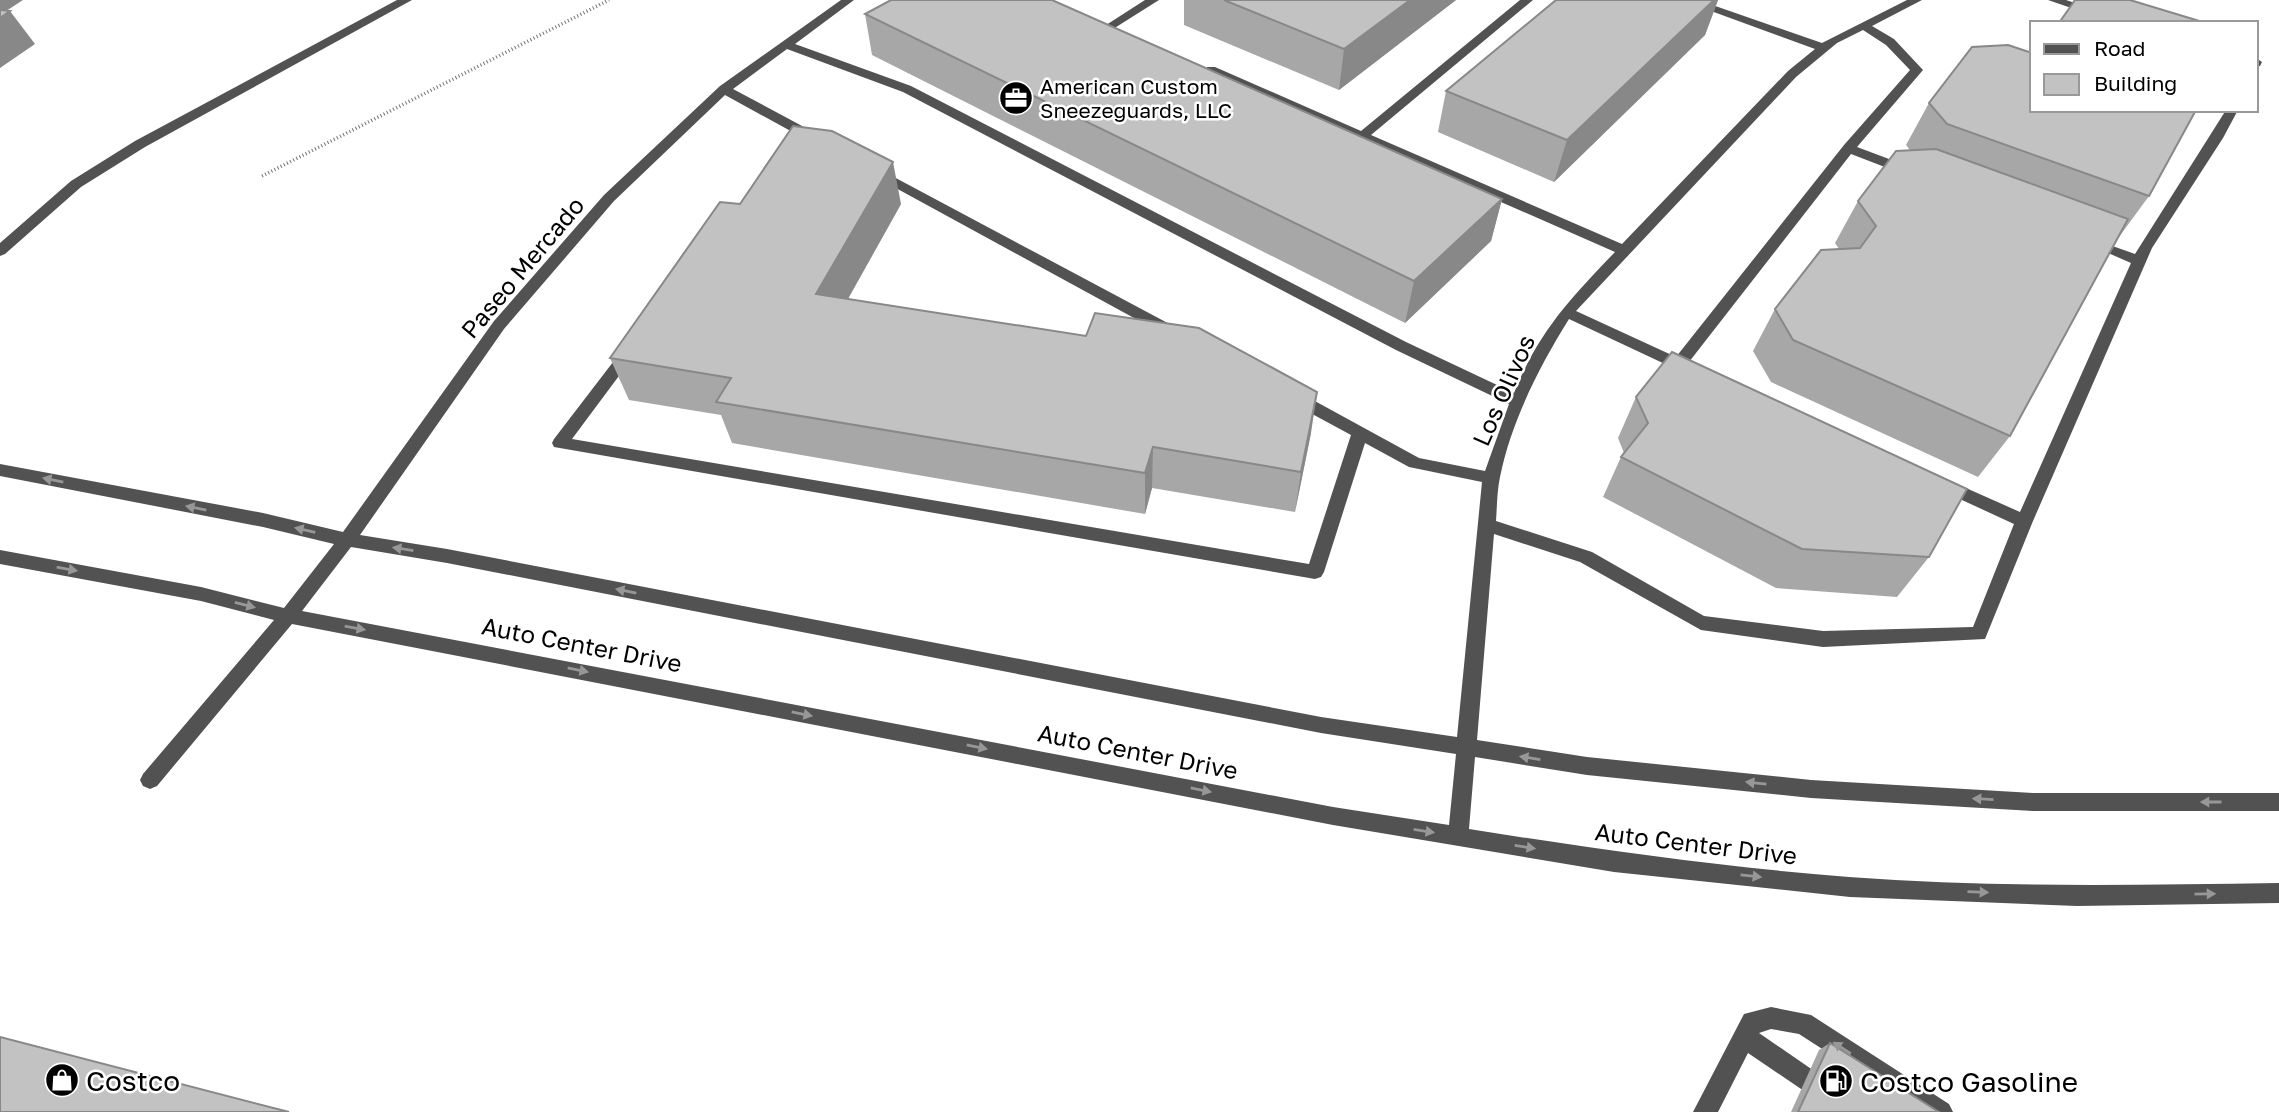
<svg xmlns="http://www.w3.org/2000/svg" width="2279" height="1112" font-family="'Golos Text',sans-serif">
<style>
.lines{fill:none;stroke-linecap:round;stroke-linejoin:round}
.path{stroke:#747474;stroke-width:3.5;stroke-dasharray:1 2.5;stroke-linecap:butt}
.minor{fill:#525252;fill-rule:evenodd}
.wall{fill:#a7a7a7}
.shaded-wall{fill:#888}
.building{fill:#c2c2c2;stroke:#888;stroke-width:2}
.oneway{fill:#979797}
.labels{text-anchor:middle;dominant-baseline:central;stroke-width:5;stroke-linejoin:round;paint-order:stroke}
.far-poi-label{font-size:21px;fill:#000;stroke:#fff;text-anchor:start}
.street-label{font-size:24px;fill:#000;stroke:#fff}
.near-poi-label{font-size:28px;fill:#000;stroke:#fff;text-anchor:start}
</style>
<rect width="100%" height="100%" fill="#fff"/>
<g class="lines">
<path class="path" d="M262,176l347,-176"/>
<path class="minor" d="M397,0h15l-267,147 -64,40 -76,67 -5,2v-13l71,-62 64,-40z
M841,0h13l-59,44 116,42 495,256 108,51c25,-62 56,-94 101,-141l-408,-179v-6h8l146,64 159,-131h13l-162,135 251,109 166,-173 27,-22 -134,-49h17l124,43 85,-43h15l-50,26 22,13 29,31 -66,77 56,21v6h-10l-52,-20 -162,208 6,6 -3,4h-10l-113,-53c-30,48 -58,103 -69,158 -3,14 -3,30 -4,44l96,31 112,64 119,15 150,-4 41,-103 -78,-36 -2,-4 2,-4h12l72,32 111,-249 -48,-21 7,-4 45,16 91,-144h12l-15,28 -71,110 -119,273 -48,118 -162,8 -122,-17 -121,-68 -86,-28 -17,206 110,17 224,23 222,13h246v18h-246l-222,-13 -224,-23 -112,-18 -6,72c126,20 252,38 380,48 143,11 287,8 430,6v20l-202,3 -227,-9 -236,-25 -281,-47 -1041,-201 -135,162 -7,3 -7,-3 -3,-6 3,-6 131,-154 -73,-19 -201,-37v-14l201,37 83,21 50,-64 -71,-17 -263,-51v-12l263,49 80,19 151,-211 110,-126 116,-109zM1863,30l23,15 24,25 -66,75 -168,212 -100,-46 220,-234 41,-34zM787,49l116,43 493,258 113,54 -24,67 -66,-13 -117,-64h-12l-2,4 2,4 61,33 -42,129 -737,-125 61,-82 3,-4 -8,-5 -5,1 -69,90 -2,4 2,4 761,132 6,-2 3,-5 41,-129 44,24 73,15 -25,255 -136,-20 -874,-168 -87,-14 144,-206 110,-128 111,-106 82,45h10v-6l-84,-45zM351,547l96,16 874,170 135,21 -7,71 -116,-18 -1031,-196z
M1145,0h14l-46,29 -10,-2z
M2048,0h18l68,23h-19z
M2256,58l6,4 -2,4 -4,1z
M877,168l300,160 3,4 -8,5 -5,-1 -295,-161v-6z
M1771,1007l40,8 138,89 4,8h-33l-121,-78 -28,-5 -12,4 61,42 4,8 -4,8 -8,4 -8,-4 -56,-38 -30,59h-25l51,-98z"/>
</g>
<path class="wall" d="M1184,0h272l-117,90 -155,-65z
M1556,0h162l-13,35 -151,147 -116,-50 8,-41z
M865,14l637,185 -11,42 -86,82 -533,-268z
M1929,103l220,93 -30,41 -109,199 -32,41 -207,-95 -18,-31 22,-42 64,-60 -4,-6 23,-42 52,-51 -4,-5z
M901,204l-53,95 463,134 -16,79 -143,-24 -7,26 -413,-71 -11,-28 -92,-15 -19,-42z
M1636,397l293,160 -32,40 -121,-9 -173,-91 18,-40 3,-4 -6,-15z
M1830,1043l109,69h-148l28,-62z"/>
<path class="shaded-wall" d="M0,0h23l-23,15z
M1410,0h46l-117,90 5,-41z
M1714,0h4l-13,35 -151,147 13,-42z
M10,11l25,33 -35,24v-50z
M893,162l8,42 -74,132 -11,-42z
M1502,199l-11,42 -86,82 9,-42z
M1317,392l-6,41 -16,79 6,-40z
M1153,447l-1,41 -7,26v-41z"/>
<path class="building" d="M891,0h161l450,199 -88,82 -549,-267z
M1224,0h186l-66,49z
M1556,0h158l-147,140 -121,-49z
M2075,0h55l76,23h-147z
M0,10l10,1 -10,7z
M2008,45l24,8v57h164l-47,86 -202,-72 -18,-21 43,-56z
M793,126l39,5 61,31 -77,132 270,42 9,-23 104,15 118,64 -16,80 -148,-25 -8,26 -429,-71 15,-24 -121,-20 110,-156 20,2z
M1936,149l192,70 -118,217 -217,-96 -18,-31 46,-59 39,-2 16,-22 -18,-25 38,-50z
M1672,352l295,137 -38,68 -127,-8 -181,-92 27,-34 -12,-26z
M0,1037l289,75h-289z
M1830,1043l109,69h-141z"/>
<defs><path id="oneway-solid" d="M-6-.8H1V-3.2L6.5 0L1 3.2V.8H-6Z" transform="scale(1.75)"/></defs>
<g class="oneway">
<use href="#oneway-solid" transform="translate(53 480) rotate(-169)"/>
<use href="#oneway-solid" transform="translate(196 508) rotate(-169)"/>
<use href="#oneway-solid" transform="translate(305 530) rotate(-167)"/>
<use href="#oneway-solid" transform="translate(403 549) rotate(-171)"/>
<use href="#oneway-solid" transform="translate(67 569) rotate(10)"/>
<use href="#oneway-solid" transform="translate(626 591) rotate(-169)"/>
<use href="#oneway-solid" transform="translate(245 605) rotate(14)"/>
<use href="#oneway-solid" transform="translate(355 628) rotate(10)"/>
<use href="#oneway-solid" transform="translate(578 670) rotate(11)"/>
<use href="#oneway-solid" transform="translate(802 714) rotate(11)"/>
<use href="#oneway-solid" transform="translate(977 747) rotate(11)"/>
<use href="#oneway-solid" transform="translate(1530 758) rotate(-171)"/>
<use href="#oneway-solid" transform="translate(1756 783) rotate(-174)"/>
<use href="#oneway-solid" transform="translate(1201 790) rotate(11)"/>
<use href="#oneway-solid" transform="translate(1983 799) rotate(-177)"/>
<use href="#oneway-solid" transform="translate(2211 802) rotate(180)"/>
<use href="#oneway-solid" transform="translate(1424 831) rotate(9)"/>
<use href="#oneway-solid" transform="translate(1525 847) rotate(9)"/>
<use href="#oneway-solid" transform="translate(1751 876) rotate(6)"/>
<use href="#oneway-solid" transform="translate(1978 892) rotate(2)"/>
<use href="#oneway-solid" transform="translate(2205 894) rotate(-1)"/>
<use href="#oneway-solid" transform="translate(1842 1048) rotate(-147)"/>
</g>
<defs>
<g id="office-disc" transform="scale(1.75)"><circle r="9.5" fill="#000" stroke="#fff"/><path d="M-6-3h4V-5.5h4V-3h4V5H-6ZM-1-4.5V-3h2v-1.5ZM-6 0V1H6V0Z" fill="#fff"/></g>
<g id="shop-disc" transform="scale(1.75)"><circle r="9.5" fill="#000" stroke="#fff"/><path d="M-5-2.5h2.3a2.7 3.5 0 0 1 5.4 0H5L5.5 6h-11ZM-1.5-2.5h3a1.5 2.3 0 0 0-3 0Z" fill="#fff"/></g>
<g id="fuel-disc" transform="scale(1.75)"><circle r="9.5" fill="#000" stroke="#fff"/><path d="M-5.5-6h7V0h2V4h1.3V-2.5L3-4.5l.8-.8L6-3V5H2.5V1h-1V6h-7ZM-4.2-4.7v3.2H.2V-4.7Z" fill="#fff"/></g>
</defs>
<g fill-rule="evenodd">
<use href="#office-disc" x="1016" y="98"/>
<use href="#shop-disc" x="62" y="1080"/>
<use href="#fuel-disc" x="1836" y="1081"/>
</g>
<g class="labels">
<g class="far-poi-label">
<text x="1040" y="86">American Custom<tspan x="1040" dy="24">Sneezeguards, LLC</tspan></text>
</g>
<g class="street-label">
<text transform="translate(522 267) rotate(-50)">Paseo Mercado</text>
<text transform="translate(1503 390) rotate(-66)">Los Olivos</text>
<text transform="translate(582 644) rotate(11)">Auto Center Drive</text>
<text transform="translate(1138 751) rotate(11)">Auto Center Drive</text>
<text transform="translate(1696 843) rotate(7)">Auto Center Drive</text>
</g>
<g class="near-poi-label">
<text x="86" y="1080">Costco</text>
<text x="1860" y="1081">Costco Gasoline</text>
</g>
</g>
<rect x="2030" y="21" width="228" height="91" fill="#ffffff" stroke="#999999" stroke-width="2"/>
<rect x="2044" y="44" width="35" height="10" fill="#525252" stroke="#999999" stroke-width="2"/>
<text x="2094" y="56" font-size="21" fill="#000000">Road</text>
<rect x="2044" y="74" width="35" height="21" fill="#c2c2c2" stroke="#999999" stroke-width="2"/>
<text x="2094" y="91" font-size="21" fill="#000000">Building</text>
</svg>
